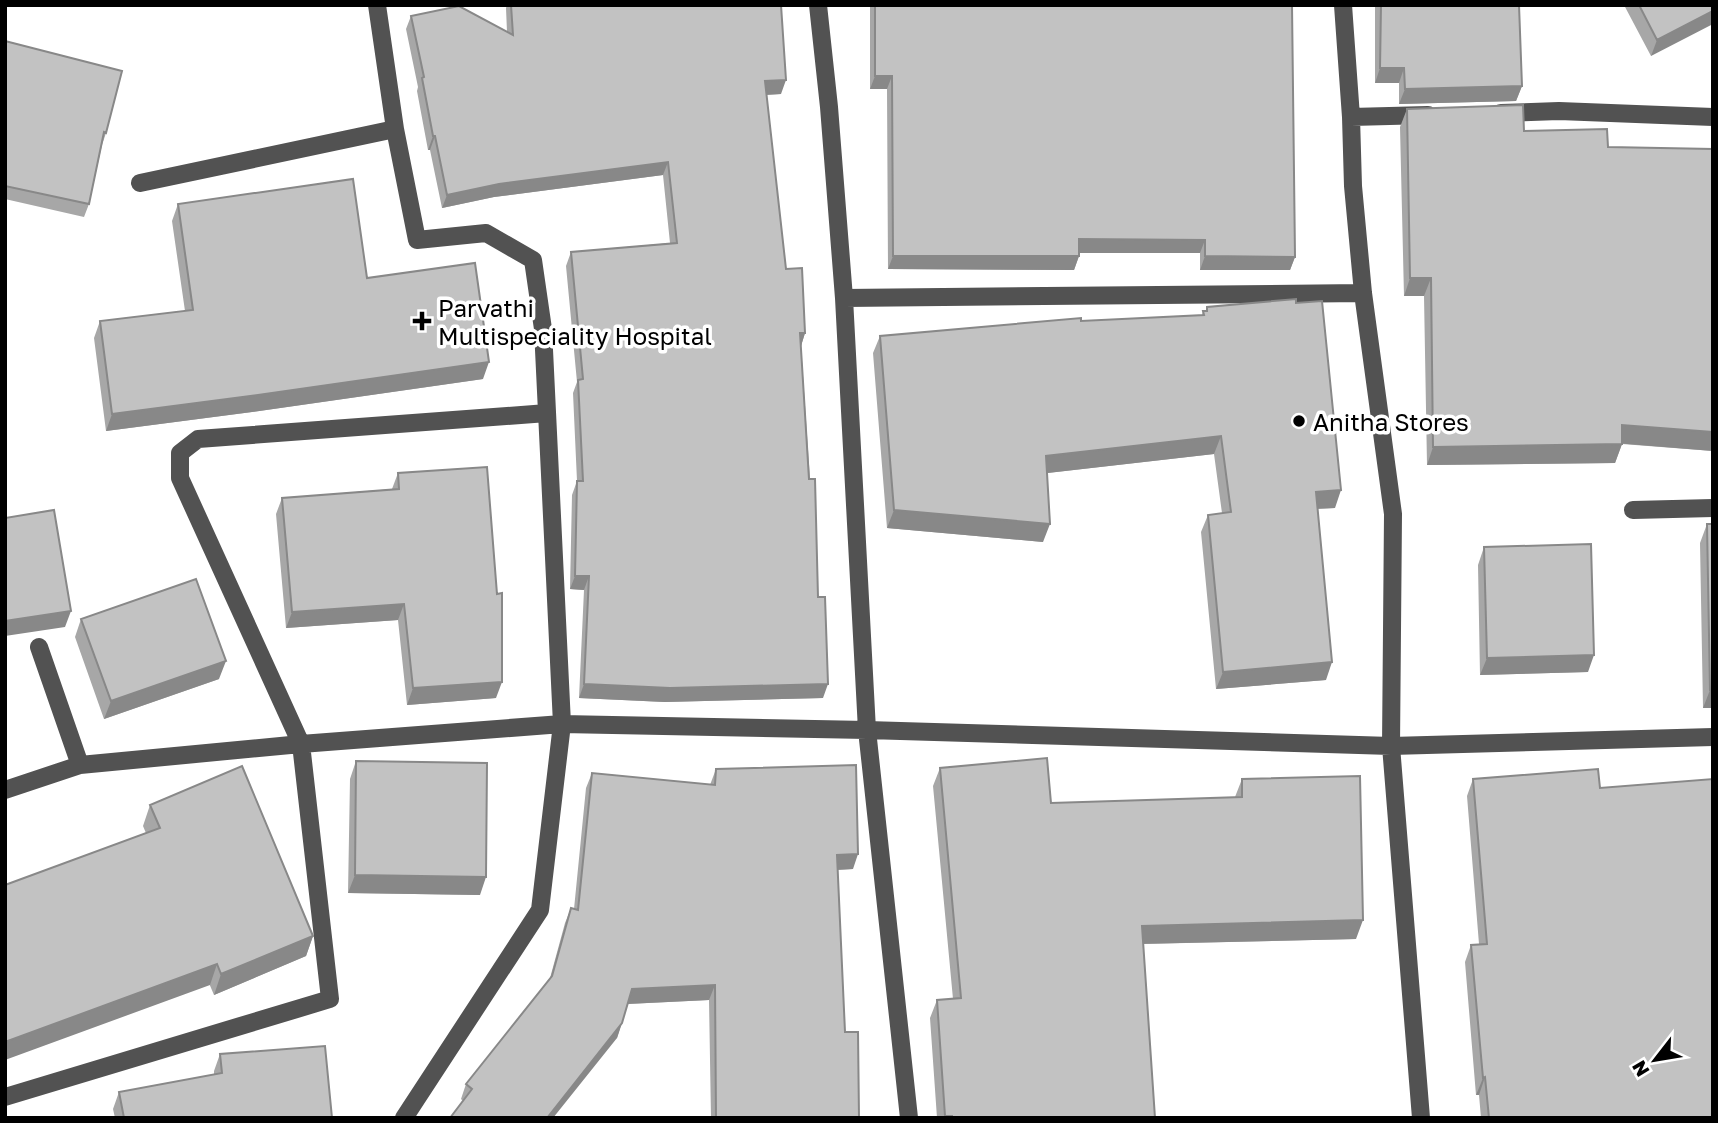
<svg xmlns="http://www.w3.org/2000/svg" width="1718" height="1123" font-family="'Golos Text',sans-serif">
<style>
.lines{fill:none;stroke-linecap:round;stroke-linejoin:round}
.minor{stroke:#525252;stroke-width:18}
.wall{fill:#a7a7a7}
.shaded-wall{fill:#888}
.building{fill:#c2c2c2;stroke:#888;stroke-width:2}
.poi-dot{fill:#000;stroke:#fff;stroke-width:2.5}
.labels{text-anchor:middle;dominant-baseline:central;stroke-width:7;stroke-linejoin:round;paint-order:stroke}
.poi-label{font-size:24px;fill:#000;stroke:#fff;text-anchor:start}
</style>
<rect width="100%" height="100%" fill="#fff"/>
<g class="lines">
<path class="minor" d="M377,5l18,124 22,111 69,-7 47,27 10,69 19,395 -22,186 -136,208
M818,5l11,102 15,191 23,432 42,388
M1343,5l8,112 2,69 10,107 30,221 -2,232 30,372
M1501,113l58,-2 154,6
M1351,117l77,-2
M140,183l255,-54
M844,298l519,-5
M1633,510l80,-2
M39,647l41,118
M5,790l75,-25 221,-21 261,-20 305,6 524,16 322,-9
M5,1097l325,-98 -29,-255 -121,-266v-25l18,-14 349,-26"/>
</g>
<path class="wall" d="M507,5h274v89l-15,1 20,174 19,64 -4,13 17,251 5,101 -158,4 -86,-4 5,-108 -14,-1 2,-94 5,-14 -4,-88 4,-11 -11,-116 5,-14 99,-9 -7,-68 -169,22 -52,11 -12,-58h-2l-11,-59 1,-4 -12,-58 5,-13 96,16 -1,-24z
M870,5h422l3,252 -5,13h-90v-17h-121v3l-5,14 -186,-1 -1,-180h-17z
M1375,5h144l3,81 -6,15 -117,3v-21h-24z
M1624,5h89l-62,51z
M5,41l101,92 -4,12 -13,59 -5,13 -79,-18z
M1407,109l201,38 105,304 -91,-7 -7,19 -188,2 -3,-169h-20l-4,-169z
M178,204l189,74 116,101 -231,33 -146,19 -12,-93 6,-17 85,-10 -13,-90z
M1296,303l39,205 -18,1 9,171 -110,9 -15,-157 7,-17 14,-2 -8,-59 -167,19 -4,69 -156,-14 -14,-175 7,-17 201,-15 121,-6 1,-4h3l1,-4z
M398,473l98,225 -89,7 -9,-85 -112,8 -10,-114 6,-16 110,-9z
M1707,524l6,184h-10l-3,-165z
M1484,547l104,125 -108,3 -2,-110z
M81,619l138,60 -115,40 -29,-82z
M356,761l124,134 -132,-2 2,-114z
M940,768l111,35 184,-6 7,-18 114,160 -213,5 12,174h-218l-7,-100 7,-18 16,-1 -20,-213z
M716,769l137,100 -15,1 7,162 14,86h-148l-2,-118 -81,4 -11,34 -154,63 -2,-2 5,-15 84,-106 15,-55 6,-15 3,1 12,-121 6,-15 118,12z
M1473,779l127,9 113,330h-232l-2,-23h-3l-11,-133 6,-17 8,-1 -12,-148z
M150,805l163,131 -7,20 -92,39 -71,-169z
M220,1054l112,64h-217l-2,-9 6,-17 95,-17v-4z"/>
<path class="shaded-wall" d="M1713,11v13l-62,32 6,-16z
M1380,68h24l-5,15h-24z
M875,76h17l-5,13h-17z
M786,80l-5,14 -21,1 5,-14z
M1522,86l-6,15 -117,3 6,-15z
M433,136h2l-5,14h-2z
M668,162l-5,13 -169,22 -52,11 5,-13 52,-11z
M1079,239l126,1 -5,13h-126z
M893,256h186l-5,14 -186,-1z
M1205,256l90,1 -5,13h-90z
M1410,278h21l-7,18h-20z
M800,333h5l-4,13z
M489,362l-6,17 -231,33 -146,19 6,-17z
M1622,425l91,7v19l-98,-8z
M1221,436l-7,18 -175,20 7,-18z
M1622,444l-7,19 -188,2 6,-18z
M1341,490l-6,18 -26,1 7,-17z
M894,510l156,14 -7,18 -156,-14z
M575,576h14l-5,14 -14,-1z
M404,604l-6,16 -112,8 6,-16z
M71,611l-6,16 -60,9v-15z
M1594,655l-6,17 -108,3 7,-17z
M226,661l-7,18 -115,40 7,-18z
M1332,662l-6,18 -110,9 7,-17z
M502,682l-6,16 -89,7 6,-17z
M584,684h244l-5,14 -158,4 -86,-4z
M1710,690h3v18h-10z
M858,854l-5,15 -21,1 5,-15z
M355,875l131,2 -6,18 -132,-2z
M1363,920l-7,19 -221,5 7,-18z
M313,936l-7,20 -92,39 7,-21z
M217,964l-7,21 -205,75v-18z
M715,985l-6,15 -83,4 6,-15z
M622,1023l-5,15 -64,80h-6z
M1485,1077l-6,18h-3l7,-17z"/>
<path class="building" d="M511,5h270l5,75 -21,1 21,188 16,-1 3,65h-5l9,146h6l3,118h7l3,87 -158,4 -86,-4 5,-108h-14l2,-95h6l-5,-101 5,-1 -12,-127 106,-9 -9,-81 -169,22 -52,11 -12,-59h-2l-11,-58 2,-1 -13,-61 48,-10 54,29z
M875,5h417l3,252 -90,-1v-16l-126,-1v17h-186l-1,-180h-17z
M1381,5h138l3,81 -117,3 -1,-21h-24z
M1639,5h74v6l-56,29z
M5,41l117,30 -16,62 -2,-1 -15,72 -84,-18z
M1523,105l1,26 83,-2 1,18 105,2v283l-91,-7v19l-189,3 -2,-169h-21l-3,-169z
M353,179l14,99 108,-15 14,99 -231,33 -146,19 -12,-93 93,-11 -15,-106z
M1296,299v4l26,-2 19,189 -25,2 16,170 -109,10 -15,-157 23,-3 -10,-76 -175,20 4,68 -156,-14 -14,-174 201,-18v3l123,-6 -1,-4h4v-4z
M487,467l10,127 5,-1v89l-89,6 -9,-84 -112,8 -10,-114 117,-9 -1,-16z
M54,510l17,101 -66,10v-103z
M1707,524h6v166h-3z
M1591,544l3,111 -107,3 -3,-111z
M196,579l30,82 -115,40 -30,-82z
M1047,758l4,45 191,-6v-18l118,-3 3,144 -221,6 13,192h-203v-2h-7l-8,-116 24,-2 -21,-230z
M356,761l131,2 -1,114 -131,-2z
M856,765l2,89 -21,1 8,177h13l1,86h-143l-1,-133 -83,4 -10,34 -75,95h-97l22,-29 -6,-5 86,-108 19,-68 7,2 14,-137 123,12 1,-16z
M242,766l71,170 -92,38 -4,-10 -212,78v-157l155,-57 -10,-23z
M1598,769l2,19 113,-9v339h-224l-4,-41 -2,1 -12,-133 16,-1 -14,-165z
M325,1046l7,72h-208l-5,-26 103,-19 -2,-19z"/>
<g class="poi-dot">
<path d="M418.5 310.5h7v7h7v7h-7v7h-7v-7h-7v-7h7z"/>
<circle cx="1299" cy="421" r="7"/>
</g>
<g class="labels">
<g class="poi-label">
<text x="438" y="307">Parvathi<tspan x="438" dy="28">Multispeciality Hospital</tspan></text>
<text x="1313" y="421">Anitha Stores</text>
</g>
</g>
<rect width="1718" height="1123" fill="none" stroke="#000000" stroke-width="14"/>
<g transform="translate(1655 1060) rotate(239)" stroke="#ffffff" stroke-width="5" paint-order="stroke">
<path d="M0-5L12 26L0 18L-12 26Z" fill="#000000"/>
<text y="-10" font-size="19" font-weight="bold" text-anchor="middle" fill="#000000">N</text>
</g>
</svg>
